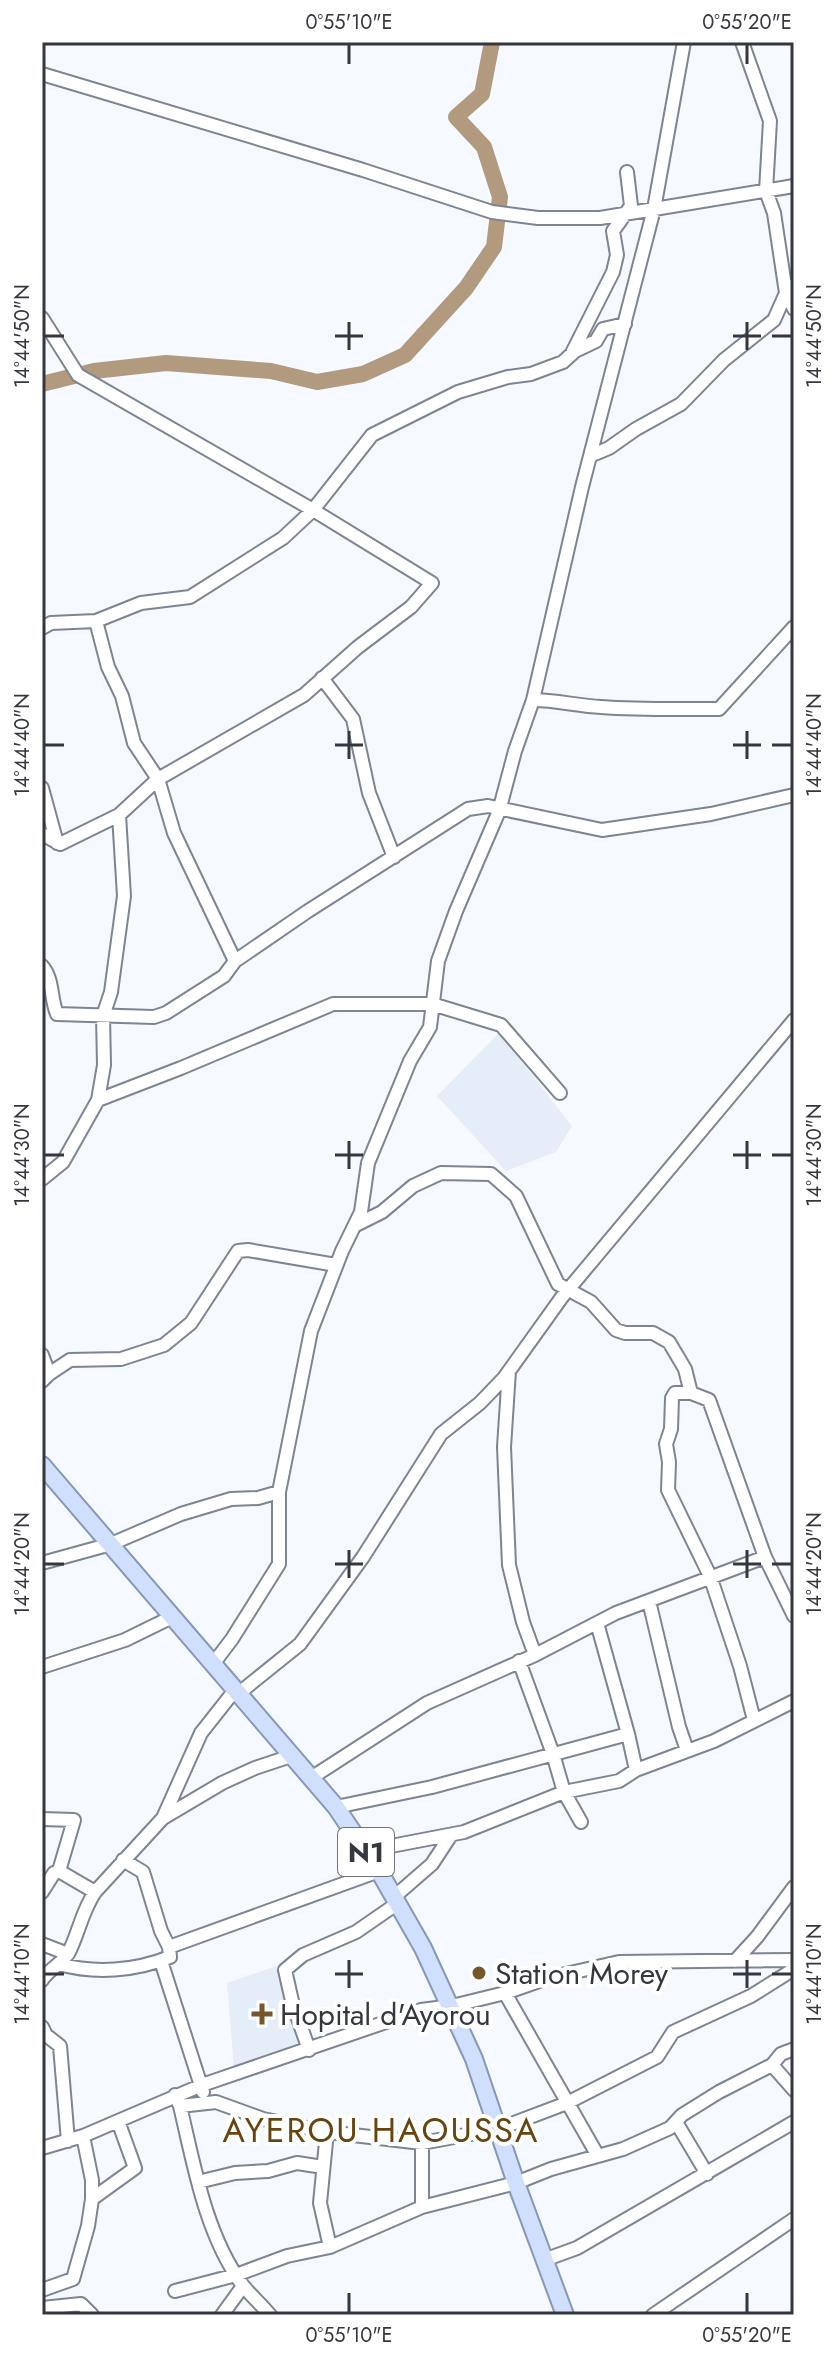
<svg xmlns="http://www.w3.org/2000/svg" width="836" height="2357" font-family="Jost,sans-serif">
<style>
.built{fill:#e5edf9}
.lines{fill:none;stroke-linecap:round;stroke-linejoin:round}
.river{stroke:#b19a7e;stroke-width:16}
.minor-casing{stroke:#7d8592;stroke-width:16}
.major-casing{stroke:#8598b8;stroke-width:20}
.minor{stroke:#fff;stroke-width:12}
.major{stroke:#d0e0fc;stroke-width:16}
.ticks{fill:none;stroke:#34373d;stroke-width:3}
.poi-dot{fill:#76572c;stroke:#fff;stroke-width:3}
.labels{text-anchor:middle;dominant-baseline:central;stroke-width:8;stroke-linejoin:round;paint-order:stroke}
.shield{fill:#fff;stroke:#717377;stroke-width:2}
.shield-label{font-size:28px;font-weight:bold;fill:#34373d}
.poi-label{font-size:30px;fill:#34373d;stroke:#fff;text-anchor:start}
.quarter-label{font-size:34px;letter-spacing:2px;fill:#664510;stroke:#fff}
.neatline{fill:none;stroke:#34373d;stroke-width:3}
.ticks-label{font-size:20px;text-anchor:middle;fill:#34373d}
</style>
<rect width="100%" height="100%" fill="#f6f9ff"/>
<path class="built" d="M499,1033l73,93 -16,26 -50,19 -69,-75z
M279,1965l26,79 -71,26 -7,-87z"/>
<g class="lines">
<path class="river" d="M42,384l52,-13 72,-8 105,8 46,11 46,-8 42,-19 61,-67 28,-41 6,-50 -16,-50 -28,-30 26,-23 10,-52"/>
<g class="minor-casing">
<path id="minor" d="M742,42l28,79 -4,70 8,22 12,80 8,16
M42,74l321,96 129,42 46,6h62l194,-32
M42,318l36,57 235,135 119,73 -21,24 -53,40 -54,48 -146,84 -39,36 5,81 -13,96 -8,24 1,49 -6,35 -35,62 -21,17
M573,351l40,-79 4,-17 -4,-24 18,-25 -4,-34
M590,456l19,-8 27,-19 45,-25 43,-44 50,-40 12,-27 8,-8
M96,621l45,-18 49,-6 93,-59 30,-28 59,-75 86,-43 50,-15 23,-3 32,-12 12,-11 21,-10 7,-12 22,-5
M42,628l9,-5 45,-2 12,46 14,29 12,47 24,36 16,54 61,128
M322,678l31,41 16,74 25,64
M533,700c23,0 45,6 68,7 39,3 79,2 118,2l75,-82
M42,788l15,55
M42,834l18,10 59,-29
M42,966c12,14 8,32 15,48l97,3 12,-4 58,-37 11,-15 73,-50 160,-102 20,-3 114,24 109,-16 83,-19
M98,1100l83,-32 152,-64h99l69,21 59,68
M354,1226l28,-14 31,-26 28,-13 50,1 25,22 42,88 33,18 25,28 9,3h28l16,9 16,27 6,24 18,7 56,157
M42,1355l7,19 -7,7
M509,1371l-5,76 5,118 14,57 12,33
M49,1374l21,-14 51,-1 43,-14 27,-22 47,-72 10,-1 88,15
M691,1393h-16l-3,5 -1,31 -5,15 3,18 -1,28 42,86 30,90 14,54
M42,1563l69,-19 70,-30 50,-15 27,-1 21,-6
M649,1601l30,126 8,23
M597,1623l31,111
M519,1661l34,93 11,38 17,30
M213,1664l19,-25 47,-75v-72l32,-161 31,-80 19,-39 7,-49 42,-102 20,-34 8,-66 18,-50 43,-100 16,-60 18,-51 49,-213 72,-278 30,-167
M42,1667l83,-27 47,-23
M238,1694l62,-50 63,-87 78,-123 39,-31 24,-25 58,-81 232,-277
M311,1778l116,-75 108,-48 81,-42 149,-56 29,59
M336,1807l96,-20 196,-53 8,36
M163,1818l38,-85 34,-43
M42,1819l32,1 -15,51 36,21
M365,1851l99,-19 100,-40 55,-11 17,-11 78,-29 80,-40
M123,1860l20,12 18,59 8,16
M42,1892l12,-19 5,-2
M394,1897l38,-33 19,-29
M42,1944l26,10
M161,1961l42,131
M735,1961l22,-24 37,-50
M59,1964c36,10 76,7 111,-7l-1,-10 210,-76
M42,1980c7,-11 20,-16 27,-28 10,-20 13,-41 26,-60l68,-74 59,-35 33,-15 36,-12
M505,1993l93,163
M42,2027l4,8 14,11 8,95
M309,2050l-17,-49 -7,-31 18,-15 53,-23 42,-29
M772,2065l22,25
M175,2095l5,11 36,-4 47,17 64,13 95,11 76,-14 69,-26 90,-46 16,-25 78,-36 43,-27
M180,2106c14,59 25,126 61,177 8,11 20,21 29,32
M676,2122l31,52
M327,2132l-7,71 10,44
M422,2143v64
M42,2148l41,-12 119,-51 219,-75 31,-4 53,-13 43,-15 71,-16 175,-2
M198,2182l37,-9 33,-2 29,-8 26,4
M92,2199l43,-31 -17,-47
M544,2260l33,-12 217,-126
M42,2290l31,-11 15,-53 4,-27v-19l-9,-44
M175,2291l61,-16 51,-19 43,-9 92,-40 94,-24 35,-14 72,-20 47,-21 12,-13 37,-23 53,-27 9,-11 13,-5
M42,2308l39,-4 11,11
M222,2315l21,-29
M653,2315l141,-96"/>
</g>
<g class="major-casing">
<path id="major" d="M42,1465l294,342 43,64 44,77 51,111 42,124 49,132"/>
</g>
<use href="#minor" class="minor"/>
<use href="#major" class="major"/>
</g>
<path class="ticks" d="M349,44v20M747,44v20M349,322v28M747,322v28M44,336h20M335,336h28M733,336h28M772,336h20M349,731v28M747,731v28M44,745h20M335,745h28M733,745h28M772,745h20M349,1141v28M747,1141v28M44,1155h20M335,1155h28M733,1155h28M772,1155h20M349,1550v28M747,1550v28M44,1564h20M335,1564h28M733,1564h28M772,1564h20M349,1960v28M747,1960v28M44,1974h20M335,1974h28M733,1974h28M772,1974h20M349,2293v20M747,2293v20"/>
<g class="poi-dot">
<circle cx="479" cy="1973" r="8"/>
<path d="M258 2002h8v8h8v8h-8v8h-8v-8h-8v-8h8z"/>
</g>
<g class="labels">
<rect class="shield" x="338" y="1828" width="56" height="48" rx="6"/>
<g class="shield-label">
<text x="366" y="1852">N1</text>
</g>
<g class="poi-label">
<text x="495" y="1973">Station Morey</text>
<text x="280" y="2014">Hopital d'Ayorou</text>
</g>
<g class="quarter-label">
<text x="381" y="2130">AYEROU HAOUSSA</text>
</g>
</g>
<rect width="836" height="2357" fill="none" stroke="#ffffff" stroke-width="88"/>
<rect x="44" y="44" width="748" height="2269" class="neatline"/>
<g class="ticks-label">
<text x="349" y="29">0°55'10"E</text>
<text x="747" y="29">0°55'20"E</text>
<text transform="translate(22 336) rotate(-90)" y="7">14°44'50"N</text>
<text transform="translate(814 336) rotate(-90)" y="7">14°44'50"N</text>
<text transform="translate(22 745) rotate(-90)" y="7">14°44'40"N</text>
<text transform="translate(814 745) rotate(-90)" y="7">14°44'40"N</text>
<text transform="translate(22 1155) rotate(-90)" y="7">14°44'30"N</text>
<text transform="translate(814 1155) rotate(-90)" y="7">14°44'30"N</text>
<text transform="translate(22 1564) rotate(-90)" y="7">14°44'20"N</text>
<text transform="translate(814 1564) rotate(-90)" y="7">14°44'20"N</text>
<text transform="translate(22 1974) rotate(-90)" y="7">14°44'10"N</text>
<text transform="translate(814 1974) rotate(-90)" y="7">14°44'10"N</text>
<text x="349" y="2342">0°55'10"E</text>
<text x="747" y="2342">0°55'20"E</text>
</g>
</svg>
